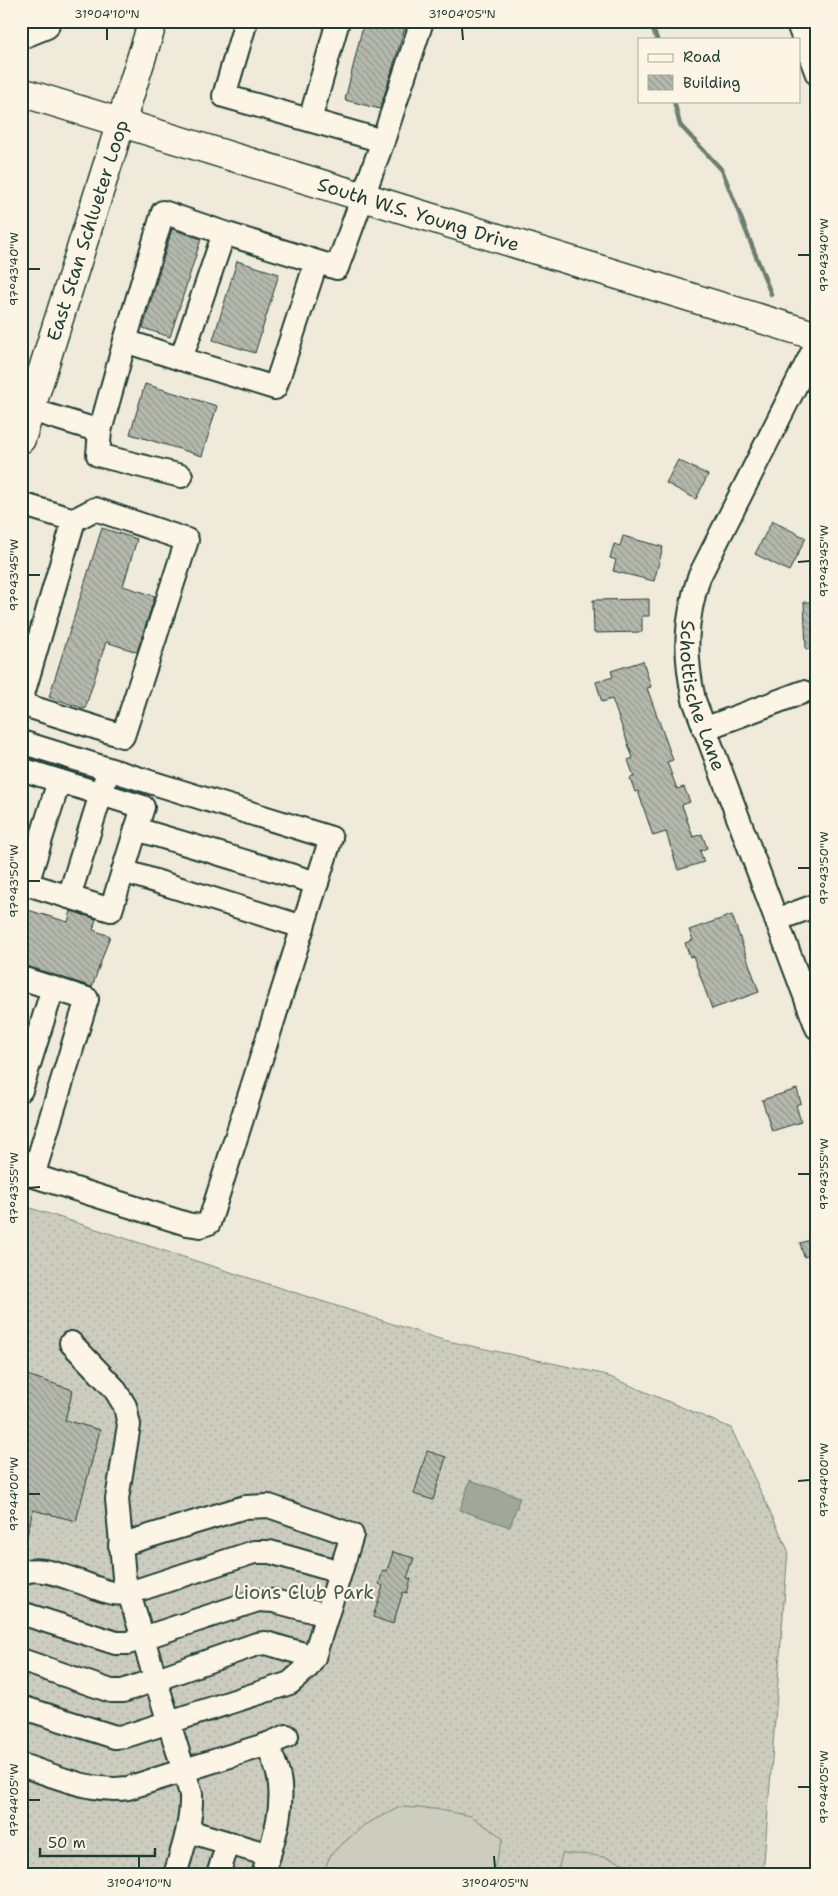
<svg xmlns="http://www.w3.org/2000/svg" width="838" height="1896" font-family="'Shantell Sans',sans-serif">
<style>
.grass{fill:url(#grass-dots);stroke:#76857a}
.garden{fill:#cccdbf;stroke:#76857a}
.water{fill:#9fa89a;stroke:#6c7d71}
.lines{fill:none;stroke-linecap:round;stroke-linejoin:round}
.stream{stroke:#6c7d71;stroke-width:4.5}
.building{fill:url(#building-back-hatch);stroke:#1f3d34}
.minor-casing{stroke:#1f3d34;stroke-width:26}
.major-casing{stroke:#1f3d34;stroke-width:31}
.minor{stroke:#fcf5e5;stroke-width:22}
.major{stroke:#fcf5e5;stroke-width:28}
.ticks{fill:none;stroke:#1f3d34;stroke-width:2}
.labels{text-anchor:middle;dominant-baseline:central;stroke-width:4.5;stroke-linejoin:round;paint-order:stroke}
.street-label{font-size:19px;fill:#1f3d34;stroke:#fcf5e5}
.park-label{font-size:19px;fill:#425a50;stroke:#fcf5e5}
.neatline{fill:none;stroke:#1f3d34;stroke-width:2}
.ticks-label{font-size:12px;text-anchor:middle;fill:#1f3d34}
</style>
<defs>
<pattern id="grass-dots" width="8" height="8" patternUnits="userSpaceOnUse" patternTransform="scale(1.25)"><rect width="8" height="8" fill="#cccdbf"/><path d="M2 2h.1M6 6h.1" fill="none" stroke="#afb1a5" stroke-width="1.8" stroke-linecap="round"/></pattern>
<pattern id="building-back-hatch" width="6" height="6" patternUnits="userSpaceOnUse" patternTransform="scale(1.25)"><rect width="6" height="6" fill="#b5b9ad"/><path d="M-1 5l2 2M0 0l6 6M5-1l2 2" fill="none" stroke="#93988e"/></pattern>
</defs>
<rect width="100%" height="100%" fill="#efeada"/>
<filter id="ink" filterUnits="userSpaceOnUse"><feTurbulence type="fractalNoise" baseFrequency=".02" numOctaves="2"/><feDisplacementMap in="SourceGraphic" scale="10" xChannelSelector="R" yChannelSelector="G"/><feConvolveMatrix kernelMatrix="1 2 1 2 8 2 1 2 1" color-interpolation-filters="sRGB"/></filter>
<g filter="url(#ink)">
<path class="grass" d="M21,1205l422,135 160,34 128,54 57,122 -25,325h-742z"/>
<path class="garden" d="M400,1807l35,2 36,7 32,22 -11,37h-170l9,-21 33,-29z
M562,1854c37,0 51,2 82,21h-87z"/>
<path class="water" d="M470,1480l50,17 -10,30 -50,-17z"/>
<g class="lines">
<path class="stream" d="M649,21l8,18
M674,101l6,24 42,45 49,124"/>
</g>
<path class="building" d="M364,21h43l-27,88 -35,-9z
M172,229l29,10 -31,98 -27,-9z
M237,261l42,13 -24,79 -42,-13z
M145,384l72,22 -15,50 -72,-22z
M678,460l30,15 -12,24 -30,-16z
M772,521l34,17 -17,33 -34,-17z
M102,528l35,11 -14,47 32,10 -18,56 -31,-10 -21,67 -36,-12z
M623,536l40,11 -9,34 -41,-10 3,-11 -6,-2 4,-14 6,2z
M649,599v17h-7v16l-48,1 -1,-33z
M804,602h13v47h-11z
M643,661l8,26 -4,1 26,72 -6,2 10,27 7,-2 6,15 -8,3 11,32 9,-3 5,14 -7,3 4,11 -26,8 -12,-38 -13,4 -15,-45 -3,1 -5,-14 4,-1 -6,-17 5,-2 -21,-59 -10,3 -6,-20 17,-5 -2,-6z
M21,908l47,14 3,-11 25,8 -3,11 17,6 -18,51 -71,-23z
M732,915l27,77 -47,17 -19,-53 -3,1 -5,-14 8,-3 -4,-10z
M797,1089l4,14 -5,2 5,17 -29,9 -10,-31z
M817,1238v15l-13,4 -4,-14z
M21,1373l52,17 -8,30 35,10 -24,91 -43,-11 -7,30 -5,-1z
M427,1451l19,6 -13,43 -19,-6z
M393,1552l21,6 -7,20 4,1 -4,14 -4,-1 -10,32 -20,-7 10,-31 -4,-2 4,-14 4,1z"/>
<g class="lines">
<g class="minor-casing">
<g id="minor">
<path d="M246,21l-22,75 159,45"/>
<path d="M797,21l20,53"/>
<path d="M21,35l4,1 22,-9 2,-6"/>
<path d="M310,120l28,-99"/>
<path d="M316,263l-41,125 -94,-29 43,-126 113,35 46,-127 39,-120"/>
<path id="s1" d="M817,343l-118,234c-14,44 -15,77 -5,123l123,328"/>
<path d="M181,359l-56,-18 38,-129 61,21"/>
<path d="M21,407l79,24 25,-90"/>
<path d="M100,431l-2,24 83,21"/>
<path d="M21,504l53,16 21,-11 92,31 -64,196 -102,-32"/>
<path d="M21,701l53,-181"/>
<path d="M704,729l99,-37"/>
<path d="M21,742l310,96 -122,385 -9,3 -13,-2 -166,-52"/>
<path d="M21,769l122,38 -32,103 -90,-28"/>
<path d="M136,829l181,54"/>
<path d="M123,871l180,56"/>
<path d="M27,884l32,-103"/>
<path d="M69,897l36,-116"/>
<path d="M776,920l41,-15"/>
<path d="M21,978l66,21 -54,177"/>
<path d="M21,1090l32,-102"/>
<path d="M71,1343l43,45 11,18 4,19 -12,74 7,78 67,217c1,29 -8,54 -16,81"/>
<path d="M21,1574c20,-14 69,15 92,19 5,1 11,0 16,0l125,-41h16l70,20"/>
<path d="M21,1613l95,30h12l130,-43 16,1 53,14"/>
<path d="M21,1660l90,31h12l134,-47 9,-1 48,14"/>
<path d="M21,1707l94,30 11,-1 164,-53 18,-16 6,-10 38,-122 -83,-29 -24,1 -125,38"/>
<path d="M21,1765c35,11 70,28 107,23l140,-44 19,-8"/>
<path d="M188,1831l81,24"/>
<path d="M218,1875l10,-32"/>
<path d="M263,1875c9,-31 22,-65 16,-97 -2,-11 -8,-23 -11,-34"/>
</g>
</g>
<g class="major-casing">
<g id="major">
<path id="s2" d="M21,92l796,244"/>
<path id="s3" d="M21,439l132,-418"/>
</g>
</g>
<use href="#minor" class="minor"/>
<use href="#major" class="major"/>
</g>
</g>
<path class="ticks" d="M107,28v12M462,28l1,12M798,255h12M28,269h12M798,562l12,-1M28,575h12M798,868h12M28,881h12M798,1174h12M28,1188l12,-1M798,1481l12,-1M28,1494h12M798,1787h12M28,1800h12M139,1856v12M494,1856l1,12"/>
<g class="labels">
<g class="street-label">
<text stroke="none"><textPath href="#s2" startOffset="416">South W.S. Young Drive</textPath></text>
<text stroke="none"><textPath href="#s3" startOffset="219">East Stan Schlueter Loop</textPath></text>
<text stroke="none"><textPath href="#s1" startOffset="384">Schottische Lane</textPath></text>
</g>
<g class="park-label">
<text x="304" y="1592">Lions Club Park</text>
</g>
</g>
<rect width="838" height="1896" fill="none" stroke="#fcf5e5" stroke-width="55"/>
<rect x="638" y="38" width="162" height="65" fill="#fcf5e5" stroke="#a4ab9e"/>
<rect x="648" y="54" width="25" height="8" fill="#fcf5e5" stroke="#a4ab9e"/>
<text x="683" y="62" font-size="15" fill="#1f3d34">Road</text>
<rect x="648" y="75" width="25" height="15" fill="url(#building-back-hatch)" stroke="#a4ab9e"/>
<text x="683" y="88" font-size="15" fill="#1f3d34">Building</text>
<path d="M40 1848v8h115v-8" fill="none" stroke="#1f3d34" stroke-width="2.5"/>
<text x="48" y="1848" font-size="15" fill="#1f3d34" stroke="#fcf5e5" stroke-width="4" paint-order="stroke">50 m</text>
<rect x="28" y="28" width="782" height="1840" class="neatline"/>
<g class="ticks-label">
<text x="107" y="18">31°04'10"N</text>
<text x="462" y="18">31°04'05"N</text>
<text transform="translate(824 255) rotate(-90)" y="4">97°43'40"W</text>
<text transform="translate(14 269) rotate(-90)" y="4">97°43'40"W</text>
<text transform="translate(824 561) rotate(-90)" y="4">97°43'45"W</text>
<text transform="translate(14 575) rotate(-90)" y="4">97°43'45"W</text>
<text transform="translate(824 868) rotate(-90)" y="4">97°43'50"W</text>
<text transform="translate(14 881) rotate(-90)" y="4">97°43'50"W</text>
<text transform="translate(824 1174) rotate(-90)" y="4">97°43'55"W</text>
<text transform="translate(14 1188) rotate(-90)" y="4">97°43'55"W</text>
<text transform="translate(824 1480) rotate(-90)" y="4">97°44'00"W</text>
<text transform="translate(14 1494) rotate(-90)" y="4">97°44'00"W</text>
<text transform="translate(824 1787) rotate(-90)" y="4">97°44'05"W</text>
<text transform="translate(14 1800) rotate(-90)" y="4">97°44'05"W</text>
<text x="139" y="1887">31°04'10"N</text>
<text x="495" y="1887">31°04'05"N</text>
</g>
</svg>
